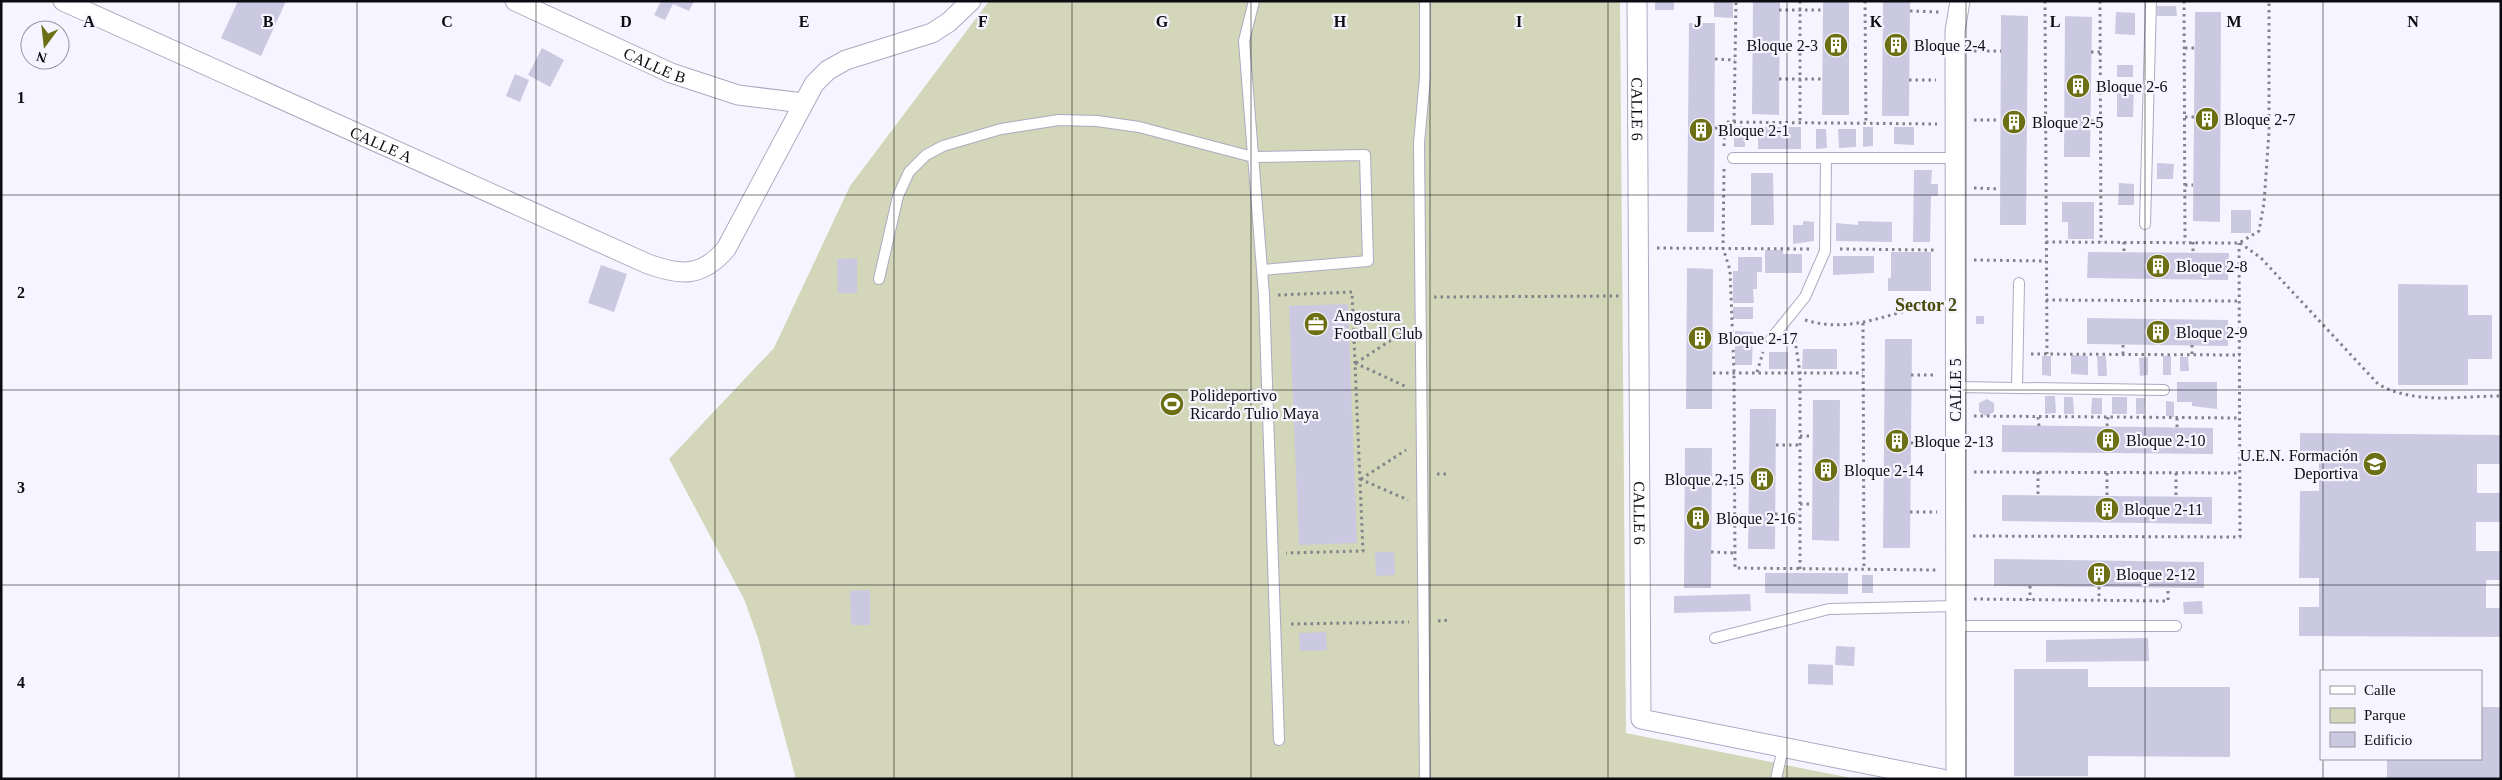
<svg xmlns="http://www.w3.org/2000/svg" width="2502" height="780" font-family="'Times New Roman',serif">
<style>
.green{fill:#d3d6b8}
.building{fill:#cbc9e1}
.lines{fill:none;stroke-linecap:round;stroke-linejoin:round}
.lane-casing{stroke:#acaac2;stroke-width:12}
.street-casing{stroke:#acaac2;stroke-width:21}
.path{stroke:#83828b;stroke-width:3;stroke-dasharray:2.5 4;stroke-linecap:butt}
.lane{stroke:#fff;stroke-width:10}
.street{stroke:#fff;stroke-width:19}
.grid{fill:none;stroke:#0b0b12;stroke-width:1;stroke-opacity:0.55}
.labels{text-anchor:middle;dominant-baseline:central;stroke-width:4.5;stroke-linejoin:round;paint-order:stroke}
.poi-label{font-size:16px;fill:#0b0b12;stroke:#f6f5ff;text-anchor:start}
.street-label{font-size:16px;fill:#0b0b12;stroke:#f6f5ff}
.neighbourhood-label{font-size:18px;font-weight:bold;fill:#494b0e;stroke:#f6f5ff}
.grid-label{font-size:16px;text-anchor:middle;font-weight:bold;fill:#0b0b12;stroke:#f6f5ff;stroke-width:4.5;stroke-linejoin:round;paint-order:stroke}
</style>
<rect width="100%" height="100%" fill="#f6f5ff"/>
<path class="green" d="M989,1h631l6,732 230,46h-1060l-38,-141 -14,-39 -75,-140 105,-111 76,-162z"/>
<path class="building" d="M238,1h48l-25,55 -40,-18z
M661,1h33l-5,10 -16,-7 -8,16 -11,-5z
M1655,1h19v9h-19z
M1714,1h19v17l-19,-1z
M1753,1h27l-1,114 -27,-1z
M1823,1h26v114h-27z
M1883,1h27l-1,115h-27z
M2157,6h19l1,10h-20z
M2116,12l19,1v22l-20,-1z
M2195,12h26l-1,210 -27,-1z
M2001,15l27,1 -2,209h-26z
M2065,16l27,1 -2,140h-26z
M1689,23h26l-1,209h-27z
M542,48l22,12 -14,27 -22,-12z
M2117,65h16v12h-16z
M515,74l14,6 -9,22 -14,-6z
M2117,86h17l-1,31h-16z
M1734,126h11v21h-11z
M1758,127h43v22h-43z
M1863,127h10v19l-10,1z
M1894,127h20v18l-20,-1z
M1816,129h10l1,19 -11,1z
M1838,129h18v18l-17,1z
M2157,163l17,1 -1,15h-16z
M1914,170h18l-1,14h7v12h-7l-1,46h-17z
M1751,173h22l1,52h-23z
M2119,183l15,1v21h-16z
M2062,202h32v37h-26v-17h-6z
M2231,210h20v23h-20z
M1803,221l11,1v19l-21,3v-19h10z
M1858,221l34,1v20l-56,-1v-18l22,2z
M1765,250h18v4h19v19h-37z
M1891,252h40v39h-43v-13h3z
M2088,252l141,1 -1,27 -141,-2z
M1833,256h41v17l-41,2z
M1738,257h24v15h-5v17h-4l1,14h-21v-32h5z
M857,258v35h-19l-1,-34z
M601,265l26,9 -13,38 -26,-9z
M1687,268l26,1 -1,140h-26z
M2398,284l70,1v30h24v44h-24v26h-70z
M1348,304l9,239 -58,2 -10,-239z
M1733,307h20v12h-20z
M1976,316h8v8h-8z
M2087,318l141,2v26l-141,-2z
M1735,331l18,1 -1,33h-17z
M1885,339h27l-2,209h-27z
M1803,349h34v20h-35z
M1769,352h19v17h-19z
M2071,355l17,1v19l-17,-1z
M2042,356h9v20l-9,-1z
M2097,356h9l1,20h-9z
M2163,356h8v19h-8z
M2148,357v18l-8,1 -1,-18z
M2180,357h8l1,14h-9z
M2177,382h40v27l-25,-3v-4h-15z
M2045,396h10l1,17 -11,1z
M2064,397h9l1,17h-10z
M2112,397h15v17h-15z
M2092,398h10v16h-11z
M2136,398h9l-1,16h-8z
M1987,399l7,4v9l-8,4 -7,-4v-9z
M1813,400h27l-1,141 -27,-1z
M2166,401l8,1v15l-8,-1z
M1750,409h26l-1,140h-27z
M2002,425l211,3v26l-211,-2z
M2300,433l201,2v29h-24v29h24v29h-25v29h25v29h-15v28h15v29l-202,-1v-29h20v-29h-20l1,-87h19v-28l-19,-1z
M1685,448h27l-1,140h-27z
M2002,495l210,2v27l-210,-3z
M1375,552h19l1,23 -19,1z
M1994,559l210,3v26l-210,-2z
M1765,573h83v21l-83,-1z
M1862,575h11v18h-11z
M870,590v35h-19l-1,-34z
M1750,594l1,17 -77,2v-17z
M2202,601l1,13h-19l-1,-12z
M1326,632l1,18 -27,1 -1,-18z
M2148,638l1,23 -103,1v-22z
M1836,646l19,1 -1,19 -19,-1z
M1808,664l25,1v20l-25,-1z
M2014,669h74v18h142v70l-142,-1v20h-74z
M2481,707h20v72h-114v-20h94z"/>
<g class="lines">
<g class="lane-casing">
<path id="lane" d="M1254,1l-10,40 20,254 15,445
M1425,1v76l-6,66 6,636
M1733,158h222
M2145,224l6,-223
M879,279l19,-83 11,-24 17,-17 17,-9 58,-17 58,-9 38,1 42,6 114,30 112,-2 3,106 -106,9
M1771,339l34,-42 20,-46 1,-93
M1955,387l209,3
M2017,388l2,-105
M1956,626h220
M1715,638l114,-29 127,-3
M1776,779l7,-31"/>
</g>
<g class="street-casing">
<g id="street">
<path id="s1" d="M63,1l585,263c33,12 54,13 78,-15l88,-165 14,-14 18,-10 86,-27 17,-11 22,-21"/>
<path id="s2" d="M515,1l156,72 67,22 65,8"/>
<path id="s3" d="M1637,1l4,718 301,60"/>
<path d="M1956,779l-1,-748 5,-30"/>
</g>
</g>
<path class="path" d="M1800,1v122
M1865,1l1,122
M2045,1l2,353
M2100,1l1,241
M2184,1l1,241
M1779,10h44
M1910,11l29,1
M2185,48h10
M1974,51h27
M2091,52h9
M1715,59l20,1
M1779,79h43
M1909,80h27
M2185,117h9
M1974,120h26
M2091,121h9
M1734,122l2,-121
M1715,128h10
M1724,146l1,-24 212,2
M1724,169l-1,79 7,22 4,102 1,196 201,2
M2185,185h8
M1974,188l26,1
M2046,242l193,1 20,-12 5,-28 5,-71v-131
M2124,242v10
M2193,242v11
M2240,243l21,15 117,126c36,21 82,12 123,12
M1657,248l154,1
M1840,249l96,1
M1974,260l72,1
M1278,295l74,-3 11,259 -77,2
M1434,297l186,-1
M2046,300l194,1
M1805,320c49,15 83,-9 131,-15
M1863,323l1,247
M1794,333l6,40v196
M2123,345v9
M2192,345v9
M2031,354l209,1
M1355,363l52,24
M1356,363l49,-32
M1757,372l6,-20
M1713,373h150
M1911,375h25
M1974,416l266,2
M2038,417l1,9
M2107,426l1,-9
M2177,427v-9
M1800,436h13
M1911,443h27
M1776,445h24
M1974,472l266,1
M2038,472v24
M2107,473v23
M2176,473v24
M1437,474h12
M1360,479l48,21
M1361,479l45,-29
M1712,484h22
M1800,504h12
M1910,512h27
M1775,514h25
M1973,536l267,1 -1,-294
M1711,552l24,1
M2030,586v14
M2099,587v13
M1974,599l194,2v-13
M1438,621l13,-1
M1291,624l118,-2"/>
<use href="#lane" class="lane"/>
<use href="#street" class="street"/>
</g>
<path class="grid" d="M179,1v778M357,1v778M536,1v778M715,1v778M894,1v778M1072,1v778M1251,1v778M1430,1v778M1608,1v778M1787,1v778M1966,1v778M2145,1v778M2323,1v670M1,195h2500M1,390h2500M1,585h2500M2323,759v20"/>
<defs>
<g id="building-disc" transform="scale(1.25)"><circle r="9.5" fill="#6c6f13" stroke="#f6f5ff"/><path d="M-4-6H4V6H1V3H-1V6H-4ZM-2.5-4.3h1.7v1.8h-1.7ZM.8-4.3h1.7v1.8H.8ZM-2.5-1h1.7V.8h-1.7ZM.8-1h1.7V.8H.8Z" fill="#fff"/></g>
<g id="office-disc" transform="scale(1.25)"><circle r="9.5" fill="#6c6f13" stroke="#f6f5ff"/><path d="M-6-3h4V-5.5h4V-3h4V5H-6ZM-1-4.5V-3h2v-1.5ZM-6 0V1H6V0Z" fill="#fff"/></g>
<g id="stadium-disc" transform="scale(1.25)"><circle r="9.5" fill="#6c6f13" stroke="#f6f5ff"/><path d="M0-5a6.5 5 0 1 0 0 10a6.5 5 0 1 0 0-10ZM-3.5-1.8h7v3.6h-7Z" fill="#fff"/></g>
<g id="school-disc" transform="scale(1.25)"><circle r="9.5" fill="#6c6f13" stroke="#f6f5ff"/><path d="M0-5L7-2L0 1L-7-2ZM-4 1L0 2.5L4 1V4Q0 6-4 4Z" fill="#fff"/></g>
</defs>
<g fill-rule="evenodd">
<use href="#building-disc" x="1836" y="45"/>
<use href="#building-disc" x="1896" y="45"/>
<use href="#building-disc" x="2078" y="86"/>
<use href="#building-disc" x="2207" y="119"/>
<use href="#building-disc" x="2014" y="122"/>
<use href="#building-disc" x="1701" y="130"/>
<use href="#building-disc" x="2158" y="266"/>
<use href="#office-disc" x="1316" y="324"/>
<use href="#building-disc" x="2158" y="332"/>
<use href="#building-disc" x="1700" y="338"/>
<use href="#stadium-disc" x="1172" y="404"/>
<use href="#building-disc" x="2108" y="440"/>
<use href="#building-disc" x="1897" y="441"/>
<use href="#school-disc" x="2375" y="464"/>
<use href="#building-disc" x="1826" y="470"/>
<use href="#building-disc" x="1762" y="479"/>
<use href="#building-disc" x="2107" y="509"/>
<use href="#building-disc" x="1698" y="518"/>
<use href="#building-disc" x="2099" y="574"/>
</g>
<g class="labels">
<g class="poi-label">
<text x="1818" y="45" text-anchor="end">Bloque 2-3</text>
<text x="1914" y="45">Bloque 2-4</text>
<text x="2096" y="86">Bloque 2-6</text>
<text x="2224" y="119">Bloque 2-7</text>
<text x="2032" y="122">Bloque 2-5</text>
<text x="1718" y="130">Bloque 2-1</text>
<text x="2176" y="266">Bloque 2-8</text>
<text x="1334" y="315">Angostura<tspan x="1334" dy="18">Football Club</tspan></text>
<text x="2176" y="332">Bloque 2-9</text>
<text x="1718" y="338">Bloque 2-17</text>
<text x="1190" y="395">Polideportivo<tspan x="1190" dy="18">Ricardo Tulio Maya</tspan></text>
<text x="2126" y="440">Bloque 2-10</text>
<text x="1914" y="441">Bloque 2-13</text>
<text x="2358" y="455" text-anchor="end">U.E.N. Formación<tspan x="2358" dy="18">Deportiva</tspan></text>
<text x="1844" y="470">Bloque 2-14</text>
<text x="1744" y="479" text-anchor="end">Bloque 2-15</text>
<text x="2124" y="509">Bloque 2-11</text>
<text x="1716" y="518">Bloque 2-16</text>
<text x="2116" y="574">Bloque 2-12</text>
</g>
<g class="street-label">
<text stroke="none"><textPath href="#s2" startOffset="154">CALLE B</textPath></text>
<text stroke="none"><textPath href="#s3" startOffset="108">CALLE 6</textPath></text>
<text stroke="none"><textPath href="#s1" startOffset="349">CALLE A</textPath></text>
<text transform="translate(1955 390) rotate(-90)">CALLE 5</text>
<text stroke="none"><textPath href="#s3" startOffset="512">CALLE 6</textPath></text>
</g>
<g class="neighbourhood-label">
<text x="1926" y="305">Sector 2</text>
</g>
</g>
<g class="grid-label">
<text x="89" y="27">A</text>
<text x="268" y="27">B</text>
<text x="447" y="27">C</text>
<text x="626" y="27">D</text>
<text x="804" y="27">E</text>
<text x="983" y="27">F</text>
<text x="1162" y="27">G</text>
<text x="1340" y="27">H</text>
<text x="1519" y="27">I</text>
<text x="1698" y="27">J</text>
<text x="1876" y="27">K</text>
<text x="2055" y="27">L</text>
<text x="2234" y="27">M</text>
<text x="2413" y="27">N</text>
<text x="21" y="103">1</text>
<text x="21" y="298">2</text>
<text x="21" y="493">3</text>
<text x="21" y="688">4</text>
</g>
<rect width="2502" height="780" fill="none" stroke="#0b0b12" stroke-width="5"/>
<rect x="2320" y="670" width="162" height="90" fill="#f6f5ff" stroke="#9897a0"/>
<rect x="2330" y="686" width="25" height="8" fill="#ffffff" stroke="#9897a0"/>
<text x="2364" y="695" font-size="15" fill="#0b0b12">Calle</text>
<rect x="2330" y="708" width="25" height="15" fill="#d3d6b8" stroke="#9897a0"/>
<text x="2364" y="720" font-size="15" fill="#0b0b12">Parque</text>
<rect x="2330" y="732" width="25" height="15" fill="#cbc9e1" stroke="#9897a0"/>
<text x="2364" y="745" font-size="15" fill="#0b0b12">Edificio</text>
<g transform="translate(45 45) rotate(195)"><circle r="24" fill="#f6f5ff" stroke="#9897a0"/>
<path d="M0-4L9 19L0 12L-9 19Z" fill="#6c6f13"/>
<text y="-8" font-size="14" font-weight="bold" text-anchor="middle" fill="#0b0b12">N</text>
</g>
</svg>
